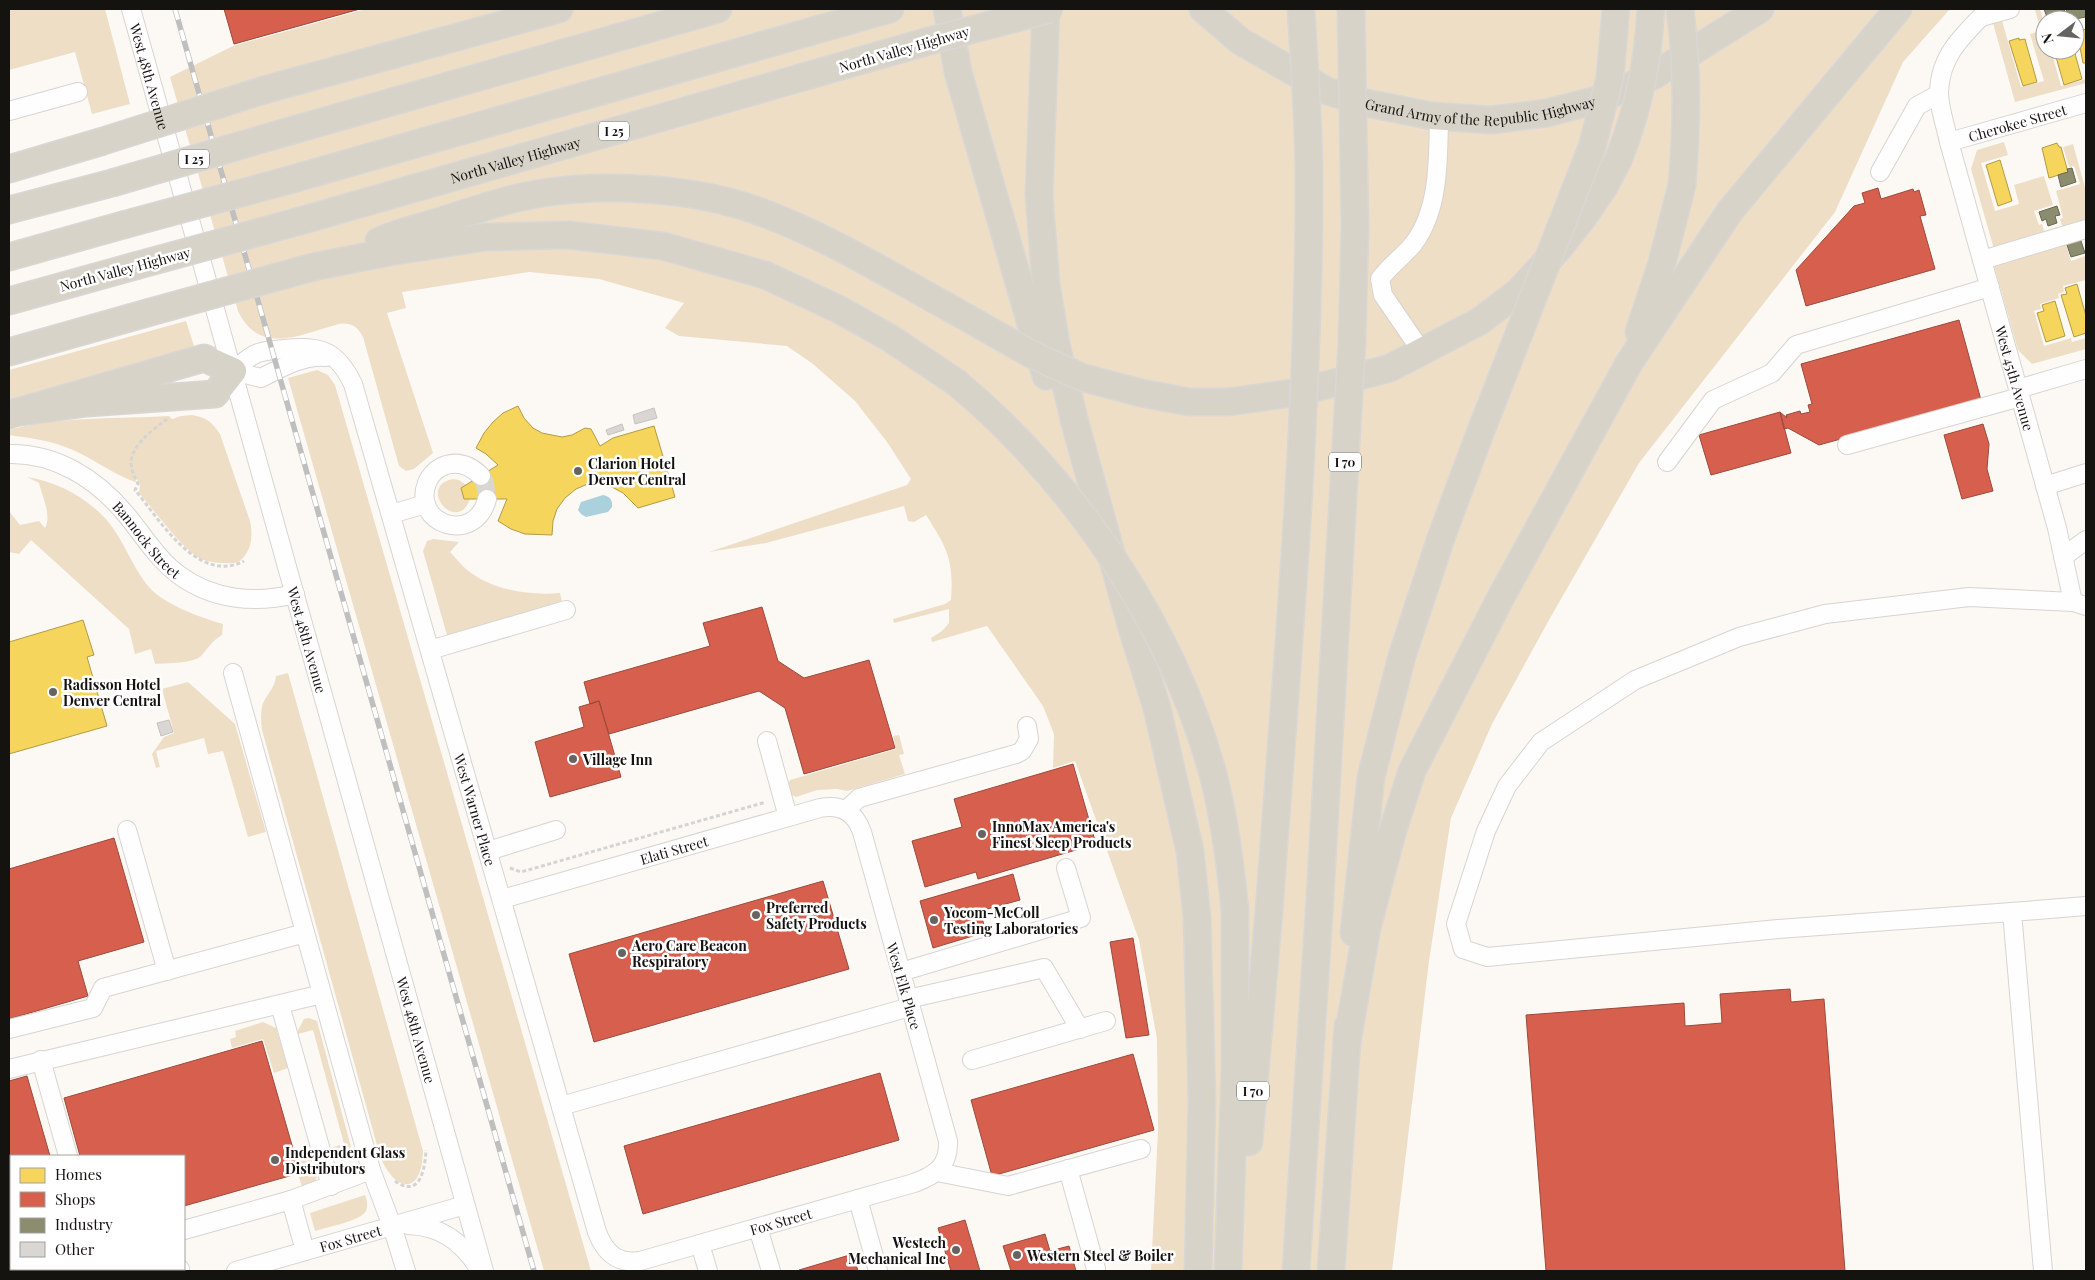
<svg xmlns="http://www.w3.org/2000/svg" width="2095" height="1280" font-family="'Playfair Display',serif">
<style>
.green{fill:#eedec6}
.water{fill:#abd2dc}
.homes{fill:#f6d55c;stroke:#b29b45}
.shops{fill:#d6604d;stroke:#9c493b}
.industry{fill:#8c8c6e;stroke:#686852}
.building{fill:#d9d6d3;stroke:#c5c3c0}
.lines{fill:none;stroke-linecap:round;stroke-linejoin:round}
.minor-tunnel{stroke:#d9d6d3;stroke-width:18;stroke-dasharray:18 9;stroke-linecap:butt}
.minor-casing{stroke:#d7d4d1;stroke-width:20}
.highway-casing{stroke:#d9d7d5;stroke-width:29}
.path{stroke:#d5d4d2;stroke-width:3;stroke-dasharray:4 2.5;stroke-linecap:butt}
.minor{stroke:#fffefe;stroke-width:18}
.highway{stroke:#d8d3c9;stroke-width:26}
.rail-casing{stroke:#c0bfbf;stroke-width:5.5}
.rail{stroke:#fff;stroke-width:4;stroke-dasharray:11;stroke-linecap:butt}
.highway-bridge-casing{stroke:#d9d7d5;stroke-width:29;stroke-linecap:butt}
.highway-bridge{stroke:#d8d3c9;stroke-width:26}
.poi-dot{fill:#666460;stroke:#fff;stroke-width:2}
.labels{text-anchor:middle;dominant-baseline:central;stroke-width:5;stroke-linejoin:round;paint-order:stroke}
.shield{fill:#fff;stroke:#5b5a58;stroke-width:1}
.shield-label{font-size:12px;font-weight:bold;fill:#151310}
.street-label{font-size:14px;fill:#151310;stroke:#fff}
.poi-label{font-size:14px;font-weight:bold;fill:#151310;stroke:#fff;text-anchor:start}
</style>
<rect width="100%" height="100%" fill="#fcf9f5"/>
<path class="green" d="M9,9h96l25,95 -38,10 -17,-62 -66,18z
M366,9h1584l-47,53 -68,150 -196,251 -90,157 -57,104 -41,94 -22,143 -37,310h-241l7,-140 -1,-92 -18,-99 -64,-179 -22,7 1,-34 -11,-28 -56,-80 -55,16 -1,-4 11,-7 7,-8v-14l-55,14 -1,-4 52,-15 6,-4c3,-40 -4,-52 -25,-85l-12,7 -6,-1 -4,-15 -138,37 -57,9 198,-67 4,-6 -24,-37 -32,-41 -42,-37 -26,-18 -108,-10 -14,-8 19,-25 -85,-24 -70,-7 -127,20 4,16 -19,5 46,140 -19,16 -8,2 -7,-5 -36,-129c-5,-10 -12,-15 -24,-13 -38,10 -79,33 -101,-13l-68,-234 63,-31z
M2040,9l5,19v22h6l10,36 25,-7v4l-71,19 -22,-79 8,-6 20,70 23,-6 -14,-47 11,-3 -6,-21z
M2004,142l4,13 -27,8 14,48 24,-7 -5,-19 30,-9 9,29 -19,6 5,14 3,-1 2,7 14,-4v3l-64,19 -23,-80 6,-19z
M2073,144l13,47v31l-23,7 -3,-10 3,-1 -7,-27 24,-7 -6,-18 -5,1 -6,-20z
M2065,241l6,20 14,-5 1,24 -23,6 1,6 -6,2 1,4 -19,6 1,5 -7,2 10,35 27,-8 1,4 14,-4v11l-54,15 -14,-14 -25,-88z
M186,321l10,31 -187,51v-33z
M317,370l11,5 7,10 256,886h-47l-256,-893z
M192,415c14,2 20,7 28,19l30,87c3,12 2,27 -7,37 -4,5 -11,6 -18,5 -8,0 -18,-1 -26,-5 -19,-12 -44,-47 -60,-65l1,-8 -3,-6 -2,3c-22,-8 -40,-22 -62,-32 -20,-9 -42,-12 -64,-15v-5c51,-14 107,-11 160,-14l3,3 9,-3z
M27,477c33,5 69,25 88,54 12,18 20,40 34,56 14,17 53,31 74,37l-1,11c-10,6 -13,12 -20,20 -7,9 -36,8 -47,9l-4,-15 -16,5 -6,-25 -98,-89 -12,14 -10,-2v-41l11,14 19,-4 6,7c7,-12 -3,-32 -6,-45z
M454,479l5,1 7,5 -2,14h6c-13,37 -55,-14 -16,-20z
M433,539l26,3 -9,10c5,5 10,12 16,17 25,21 63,27 94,24l2,9 -115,33 -24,-84 4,-10z
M288,673l135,478c-1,46 -29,41 -43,5l-118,-426c-1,-9 -2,-21 2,-29 5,-9 11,-14 12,-25z
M188,682l47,42 31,108 -18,5 -25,-86 -15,3 -4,-16 -48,13 4,16 -4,1 -4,-14 12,-17 10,-4 -12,-44z
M899,735l5,19 -5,1 6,19 -58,17 -10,-2 -20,1 -21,7 -5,-2 -3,-11 2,-4 106,-31 -3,-13z
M309,1018l8,3 37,137 -12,3 -10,-6 -2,-7 14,-4 -31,-114 -15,4v-4l6,-11z
M263,1022l13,6 12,40 -14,5 -11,-34 -31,9 -2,-9 6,-2 -1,-6z
M311,1151l7,24 -5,10 -10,5 -4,-13 6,-2 -7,-21z
M365,1195c2,5 3,10 1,16 -5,10 -39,16 -51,20l-5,-18z"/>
<path class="water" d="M603,495c7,1 10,6 9,12l-4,5 -22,5 -5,-3 -3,-4 3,-8z"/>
<path class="homes" d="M2086,29v34h-3l-6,-31z
M2019,38v2l6,-1 1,4 11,39 -14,4 -14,-45z
M2054,50h20l8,29 -18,6z
M2057,143l2,4h2l7,25 -19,6 -7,-30z
M2000,160l12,41 -14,5 -12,-41z
M2077,284l9,32v17l-12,4 -13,-42 6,-1 -2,-6z
M2055,301l10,35 -19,6 -9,-29 7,-2 -2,-6z
M518,406l6,12 9,10 9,5 20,4 10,-2 13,-7 6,1 9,17 13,-8 41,-12 21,71 -37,11 -15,-15 -11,-6 -13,-2v-3l-9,1 -14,6 -11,9 -8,11 -4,12 -1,14 -27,-1 -14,-5 -13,-8 9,-22h-43l-3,-11 37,-23 -12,-11 -10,-6 8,-15 9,-11 10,-9z
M83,620l11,35 -7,2 20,69 -98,28v-112z"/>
<path class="shops" d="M224,9h136l-126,35z
M1878,188l3,11 32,-10 1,3 5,-2 7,25 -6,1 15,53 -129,37 -10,-36 58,-64 11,-3 -3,-10z
M1959,320l22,80 -162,45 -31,-17 -4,1 -4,-17 7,6 -1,-3 14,-4 1,3 9,-2 -2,-7 4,-1 -11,-40z
M1780,412l11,41 -80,22 -12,-40z
M1983,424l6,20 -2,25 6,22 -31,8 -18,-64z
M762,607l16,54 26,17 65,-18 26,88 -91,26 -19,-66 -26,-17 -150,43 -10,-33 -9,3 -6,-22 126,-36 -7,-23z
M599,701l22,76 -71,20 -15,-55 49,-15 -5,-20z
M1073,764l23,80 -118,35 -2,-7 -51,15 -13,-46 50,-14 -8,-28z
M114,838l30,104 -66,19 10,35 -79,23v-150z
M1013,874l7,26 -40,11 6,21 -53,16 -13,-47z
M823,881l26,88 -255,73 -25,-88z
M1133,938l16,97 -23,3 -16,-96z
M1790,989l1,13 33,-3 21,272h-299l-20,-256 158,-12 1,23 37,-3 -2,-29z
M262,1041l38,132 -116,33v-50h-104l-16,-58z
M1133,1054l21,76 -162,46 -21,-76z
M880,1073l19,67 -256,74 -19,-68z
M27,1076l23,80h-39v73l-2,-9v-139z
M965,1220l15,51h-29l-13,-43z
M1045,1234l5,17 19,-5 7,25h-65l-8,-25z
M853,1254l5,17h-59v-1z
M23,1269h59l1,2h-60z"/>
<path class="industry" d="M2044,9h20l3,8 -19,3z
M2066,9h20v8l-17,3z
M2072,168l4,14 -15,5 -3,-12 10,-3 -1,-3z
M2057,206l3,9 -5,1 2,7 -9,3 -2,-7 -4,2 -3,-9z
M2080,238l5,15 -14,4 -5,-15z"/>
<path class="building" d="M654,408l3,10 -22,6 -2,-9z
M622,424l2,6 -16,5 -2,-5z
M169,720l4,12 -12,4 -4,-13z"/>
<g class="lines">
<path class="minor-tunnel" d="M481,476l4,7 2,16"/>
<g class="minor-casing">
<g id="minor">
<path id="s1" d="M131,9l353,1262"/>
<path id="s2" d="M1989,9c-25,25 -49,46 -50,83 0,16 7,35 10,50l108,386 16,74 13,4"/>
<path d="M1981,17l29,-8"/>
<path d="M9,111l69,-19"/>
<path id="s3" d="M1949,142l137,-39"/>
<path d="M1880,172l37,-66 22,-12"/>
<path d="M1982,260l104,-31"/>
<path d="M1422,352l-39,-57 -3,-16c10,-14 24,-23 34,-36 26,-35 24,-85 25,-126"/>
<path id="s4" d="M233,371c7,-6 16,-15 25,-18 8,-3 19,-3 27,-4 36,-4 52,2 68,35l244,848c8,21 20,32 43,29l274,-78c22,-8 35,-17 34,-42l-86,-309c-7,-20 -21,-28 -42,-24l-318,91"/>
<path d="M233,371l28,7c20,-10 42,-23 65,-21"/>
<path d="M2018,389l68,-20"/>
<path d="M1847,445l173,-48"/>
<path id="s5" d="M9,454c46,-1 86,24 115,58 18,21 32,46 55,63 34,25 76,29 116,19"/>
<path d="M1667,462l46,-62 59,-27 24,-28 194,-58"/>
<path d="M481,476c-10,-10 -21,-15 -35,-11 -9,3 -16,10 -19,18 -16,41 48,63 60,16"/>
<path d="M2045,486l41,-13"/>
<path d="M391,514l35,-10"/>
<path d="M2063,557l23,-17"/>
<path d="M430,650l136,-40"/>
<path d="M233,673l138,497 21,56 14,45"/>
<path d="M767,741l21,76"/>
<path d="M846,810l13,-12 157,-44 6,-3 7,-12 -2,-13"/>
<path d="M127,830l40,141"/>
<path d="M488,851l68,-21"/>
<path d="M2012,912l-234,17 -291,28 -24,-8 -7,-25 30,-93 21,-45 34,-44 94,-62 104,-43 86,-23 144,-17 104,5"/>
<path d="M901,972l180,-54 -15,-50"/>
<path d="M908,999l136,-31 36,61"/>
<path d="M280,1005l51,181"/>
<path d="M9,1029l84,-21 10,-20 202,-55"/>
<path d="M41,1060l27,96"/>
<path d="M972,1060l134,-39"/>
<path d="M9,1069l313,-75"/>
<path d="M561,1106l349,-99"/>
<path d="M1068,1169l28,100"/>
<path d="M937,1172l71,14 133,-37"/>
<path d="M858,1199l20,72"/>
<path d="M291,1200l14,51"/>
<path d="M408,1225c32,1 53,16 70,42"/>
<path d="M758,1228l13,43"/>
<path d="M184,1230l107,-30 80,-30"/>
<path d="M700,1244l8,27"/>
<path d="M100,1269v2"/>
<path d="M180,1269v2"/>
<path id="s6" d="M236,1271l229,-66"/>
<path d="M2043,1271l-31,-359 74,-6"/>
</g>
</g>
<g class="highway-casing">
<g id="highway">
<path d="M947,9l11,63 88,304"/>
<path d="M1046,9l-7,186 7,89 10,60 19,79 56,202 26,83 33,143 7,66 5,182 -4,172"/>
<path id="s7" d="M1203,9l37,32 87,50 39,12 66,13 59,4 56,-7 53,-14 53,-23 107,-67"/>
<path d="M264,90l295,-81"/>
<path d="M276,135l442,-126"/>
<path d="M9,169l91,-27"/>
<path d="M289,180l601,-171"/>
<path d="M9,210l103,-27"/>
<path id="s8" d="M300,221l629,-180"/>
<path d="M379,241c21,-9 43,-14 65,-21 32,-10 65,-22 98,-27 65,-10 151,-5 213,17 68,24 131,63 193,97"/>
<path d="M9,257l114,-32"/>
<path d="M313,267l76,-15 96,-15 83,-2 95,11 102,29 73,34 52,29 67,45"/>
<path d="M9,301l126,-35"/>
<path d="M1639,332l23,-69 20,-78"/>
<path d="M9,352l138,-39"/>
<path d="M1141,393l48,9h39l72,-10 90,-24 90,-47 38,-29 41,-44 25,-32 20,-29 15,-29"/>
<path d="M9,415l5,-2 190,-55 29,13 -18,23 -128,9 -73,10"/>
<path d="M1354,933l17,-156 31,-121 39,-118 36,-97"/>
<path d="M1347,1042l20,-114 25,-95 20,-62 89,-174 128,-234 101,-152 168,-202"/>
<path d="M1249,1142l20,-231"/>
<path d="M1228,1271l7,-201v-161"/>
<path d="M1296,1271l23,-357"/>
<path d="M1331,1271l17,-245"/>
</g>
</g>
<path class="path" d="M167,419c-14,11 -41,29 -35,50 1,6 4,10 6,15l-3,6c25,30 63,95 109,71
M510,868l11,4 245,-70
M395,1181c25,18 30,-12 31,-31"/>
<use href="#minor" class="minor"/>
<use href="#highway" class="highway"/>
<g class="rail-casing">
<path id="rail" d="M175,9l359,1262"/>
</g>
<use href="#rail" class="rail"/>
<g class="highway-bridge-casing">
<path id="highway-bridge" d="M1680,9c8,61 7,115 2,176
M929,41l121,-32
M100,142l164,-52
M1619,158c21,-54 28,-92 32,-149
M112,183l164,-48
M123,225l166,-45
M135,266l165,-45
M948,307l83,47 50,23 60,16
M147,313l166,-46
M957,383c119,100 217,245 257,395 11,43 16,87 21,131
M1477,441l115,-294 18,-70 6,-68
M1269,911c17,-234 38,-468 40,-703 1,-66 -4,-133 -8,-199
M1319,914l33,-573 3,-113 -4,-219"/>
</g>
<use href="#highway-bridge" class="highway-bridge"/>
</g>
<g class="poi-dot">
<circle cx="578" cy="471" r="5"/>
<circle cx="53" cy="692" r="5"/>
<circle cx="573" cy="759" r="5"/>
<circle cx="982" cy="834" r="5"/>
<circle cx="756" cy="915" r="5"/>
<circle cx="934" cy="920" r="5"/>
<circle cx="622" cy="953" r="5"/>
<circle cx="275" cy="1160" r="5"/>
<circle cx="956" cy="1250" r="5"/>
<circle cx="1017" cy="1255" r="5"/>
</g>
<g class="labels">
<g class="shield">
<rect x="599" y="121.5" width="30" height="19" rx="4"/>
<rect x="179" y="149.5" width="30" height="19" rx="4"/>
<rect x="1329" y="452.5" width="32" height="19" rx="4"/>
<rect x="1237" y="1081.5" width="32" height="19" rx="4"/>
</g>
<g class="shield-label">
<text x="614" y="131">I 25</text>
<text x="194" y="159">I 25</text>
<text x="1345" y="462">I 70</text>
<text x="1253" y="1091">I 70</text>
</g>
<g class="street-label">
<text transform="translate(904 49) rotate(-16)">North Valley Highway</text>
<text stroke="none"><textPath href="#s1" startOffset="70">West 48th Avenue</textPath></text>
<text stroke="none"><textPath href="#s7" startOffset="306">Grand Army of the Republic Highway</textPath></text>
<text stroke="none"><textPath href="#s3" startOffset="71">Cherokee Street</textPath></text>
<text stroke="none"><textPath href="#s8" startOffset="224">North Valley Highway</textPath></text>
<text transform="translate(125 269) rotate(-15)">North Valley Highway</text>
<text stroke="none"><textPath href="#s2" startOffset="396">West 45th Avenue</textPath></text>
<text stroke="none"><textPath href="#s5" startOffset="169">Bannock Street</textPath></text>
<text stroke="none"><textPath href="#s1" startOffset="655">West 48th Avenue</textPath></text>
<text stroke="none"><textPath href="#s4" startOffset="585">West Warner Place</textPath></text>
<text transform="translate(674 850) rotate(-16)">Elati Street</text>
<text transform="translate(904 986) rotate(74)">West Elk Place</text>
<text stroke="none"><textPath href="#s1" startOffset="1060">West 48th Avenue</textPath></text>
<text stroke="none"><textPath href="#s4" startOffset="1228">Fox Street</textPath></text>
<text stroke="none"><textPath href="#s6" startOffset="119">Fox Street</textPath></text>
</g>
<g class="poi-label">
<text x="588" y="463">Clarion Hotel<tspan x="588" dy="16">Denver Central</tspan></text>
<text x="63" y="684">Radisson Hotel<tspan x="63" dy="16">Denver Central</tspan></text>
<text x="583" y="759">Village Inn</text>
<text x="992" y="826">InnoMax America's<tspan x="992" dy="16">Finest Sleep Products</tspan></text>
<text x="766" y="907">Preferred<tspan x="766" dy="16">Safety Products</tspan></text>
<text x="944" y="912">Yocom-McColl<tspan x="944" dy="16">Testing Laboratories</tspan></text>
<text x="632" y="945">Aero Care Beacon<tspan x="632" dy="16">Respiratory</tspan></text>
<text x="285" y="1152">Independent Glass<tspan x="285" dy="16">Distributors</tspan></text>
<text x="946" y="1242" text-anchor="end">Westech<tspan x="946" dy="16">Mechanical Inc</tspan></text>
<text x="1027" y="1255">Western Steel &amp; Boiler</text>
</g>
</g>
<rect width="2095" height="1280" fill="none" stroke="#151310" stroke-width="20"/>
<rect x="10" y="1155" width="175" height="115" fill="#ffffff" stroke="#a1a19f"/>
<rect x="20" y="1168" width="25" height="15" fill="#f6d55c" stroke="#a1a19f"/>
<text x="55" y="1180" font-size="15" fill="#151310">Homes</text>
<rect x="20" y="1192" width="25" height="15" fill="#d6604d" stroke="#a1a19f"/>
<text x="55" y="1205" font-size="15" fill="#151310">Shops</text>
<rect x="20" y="1218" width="25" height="15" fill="#8c8c6e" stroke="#a1a19f"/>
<text x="55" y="1230" font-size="15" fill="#151310">Industry</text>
<rect x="20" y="1242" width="25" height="15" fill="#d9d6d3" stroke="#a1a19f"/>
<text x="55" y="1255" font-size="15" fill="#151310">Other</text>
<g transform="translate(2060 35) rotate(254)"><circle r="24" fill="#ffffff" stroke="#a1a19f"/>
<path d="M0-4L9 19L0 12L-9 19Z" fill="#666460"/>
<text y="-8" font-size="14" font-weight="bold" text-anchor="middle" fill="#151310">N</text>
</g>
</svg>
